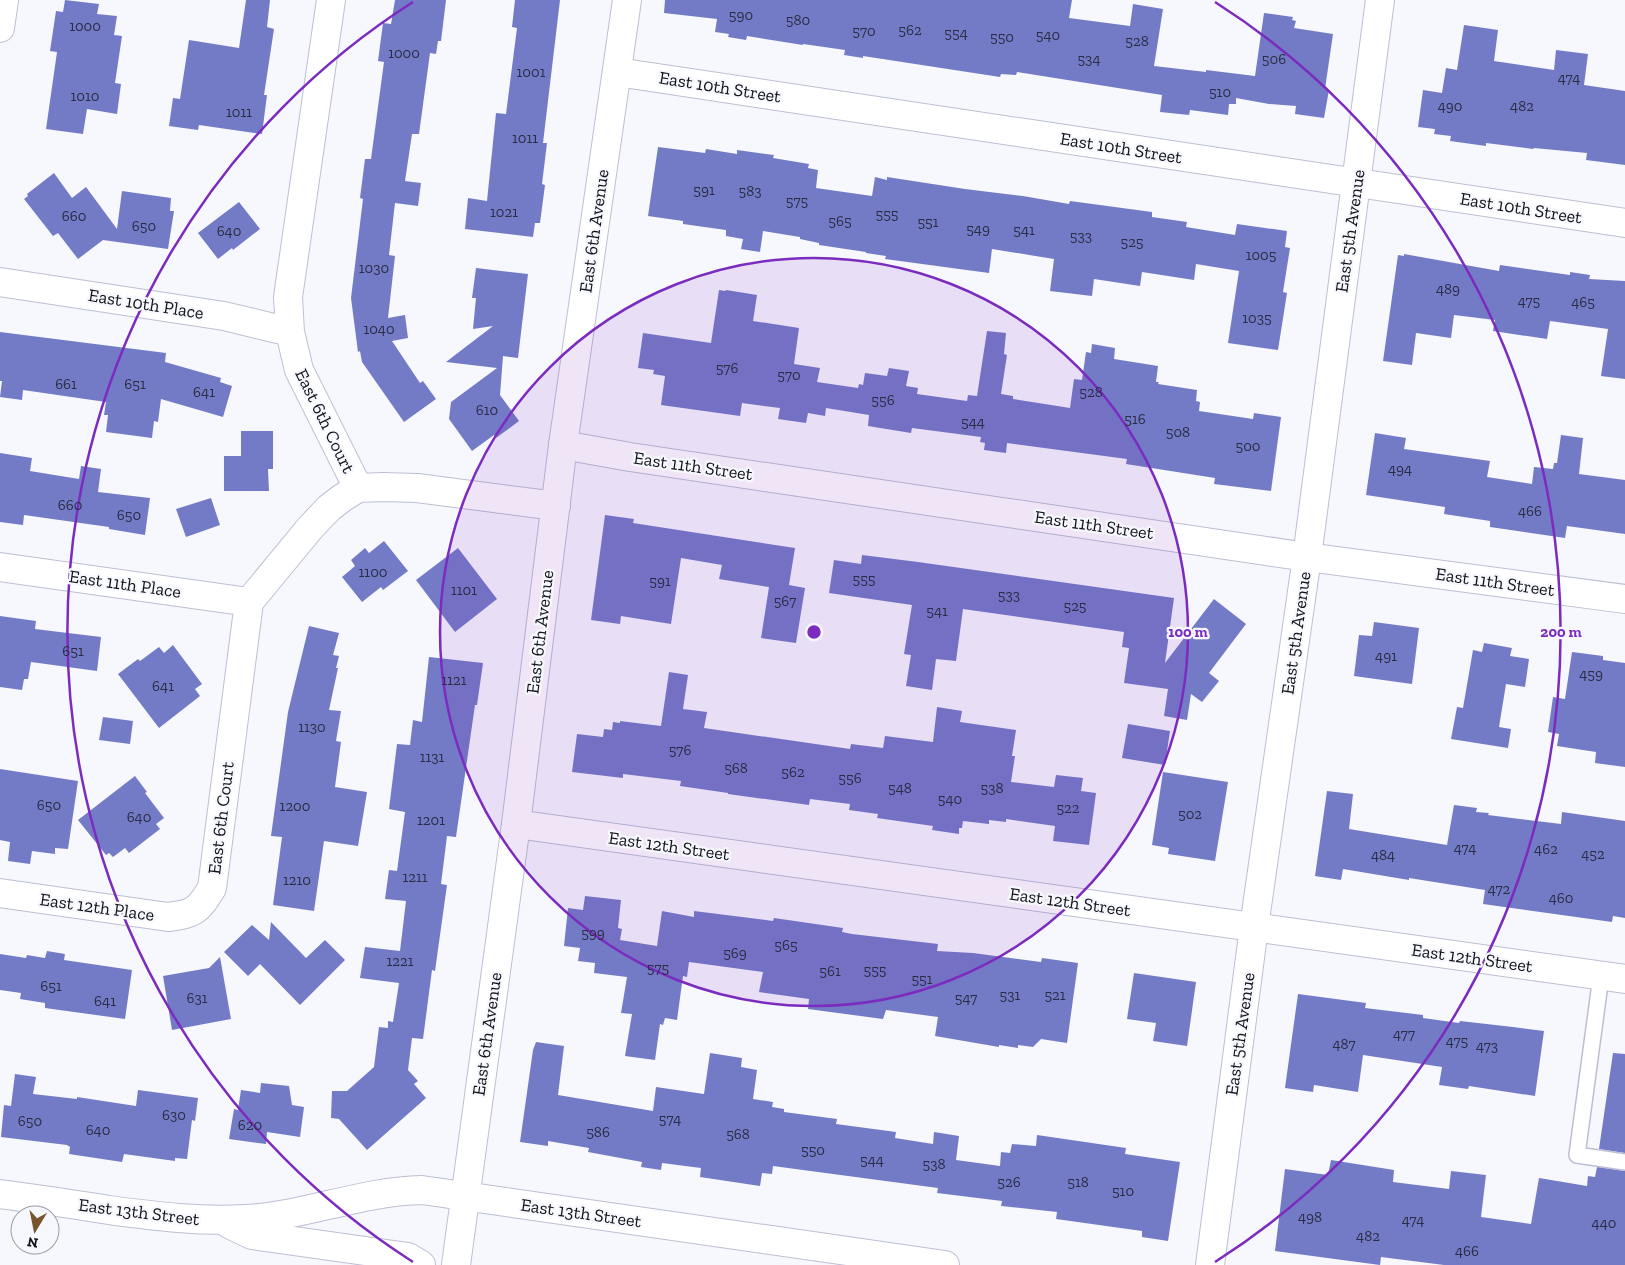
<svg xmlns="http://www.w3.org/2000/svg" width="1625" height="1265" font-family="'Zilla Slab',serif">
<style>
.building{fill:#747bc6}
.lines{fill:none;stroke-linecap:round;stroke-linejoin:round}
.lane-casing{stroke:#bcbfd4;stroke-width:18}
.street-casing{stroke:#bcbfd4;stroke-width:30}
.secondary-casing{stroke:#bcbfd4;stroke-width:30}
.lane{stroke:#fff;stroke-width:15}
.street{stroke:#fff;stroke-width:28}
.secondary{stroke:#fff;stroke-width:28}
.ring{fill:none;stroke:#7b2cbf;stroke-width:2.5}
.labels{text-anchor:middle;dominant-baseline:central;stroke-width:4.5;stroke-linejoin:round;paint-order:stroke}
.number-label{font-size:15px;fill:#2a2d45}
.street-label{font-size:18px;fill:#12131a;stroke:#f7f8fd}
.centre{fill:#7b2cbf;stroke:#f7f8fd;stroke-width:2.5}
.ring-label{font-size:15px;text-anchor:middle;font-weight:bold;fill:#7b2cbf;stroke:#f7f8fd;stroke-width:4.5;stroke-linejoin:round;paint-order:stroke}
</style>
<rect width="100%" height="100%" fill="#f7f8fd"/>
<path class="building" d="M65,0l34,4 -2,10 20,2 -3,19 8,1 -7,47 6,1 -4,30 -30,-5 -4,25 -37,-5 11,-77 -7,-1 6,-40 7,1z
M246,0h24l-3,27 7,2 -10,66h3l-5,39 -63,-9 -1,5 -29,-4 4,-28 7,1 9,-59 50,8z
M395,0h51l-5,41h-3l-2,13 -6,-1 -11,81h-7l-7,47 16,2 -3,23 -23,-3 -6,52 6,1 -7,62 17,-3 3,23 -16,3 28,42 3,-2 13,18 -32,23 -42,-60 -2,-11 -2,1 -7,-54 12,-99 -3,-1 5,-39h6l13,-97 -6,-1 5,-38 8,1z
M515,0h45l-17,143h4l-5,41 3,1 -5,38h-5l-2,14 -68,-8 3,-31 19,3 9,-88 10,1 11,-86 -5,-1z
M665,0h407l-3,18 61,8 3,-22 30,5 -9,57 52,6v-2l49,6 9,-63 29,4 -1,3 4,1 -2,7 39,6 -8,55 4,1 -5,28 -29,-4 1,-8 -27,-2 -33,-6v6h-7l-1,11 -38,-5 -1,5 -29,-3 2,-17 -145,-23 -1,3 -15,-1 -1,3 -137,-21v2l-19,-3 1,-5 -42,-6v1l-56,-9 -1,4 -18,-3 1,-3 -14,-2 2,-13 -53,-6z
M1464,25l34,5 -4,31 60,9 2,-20 32,4 -4,31 41,6v74l-39,-5 1,-7 -53,-5 -1,1 -47,-6v3l-36,-5 1,-5 -17,-2 1,-5 -17,-2 5,-37 19,3 4,-25 11,2z
M658,147l47,6 1,-4 31,5v-4l37,5 -1,3 36,6 -1,4 10,2 -2,18 56,8 3,-19 12,3v-3l78,12 58,7 46,8 1,-3 82,11v5l35,5 -1,5 49,8 2,-11 50,7 -2,16 5,1 -7,44 4,1 -9,57 -50,-7 11,-72 -43,-7 -2,16 -52,-8 -2,14 -46,-7 -2,17 -42,-5 4,-32 -62,-10 -3,24 -104,-14 1,-3 -20,-3v-1l-47,-7v-2l-19,-4v-2l-37,-6 -3,21 -19,-3 2,-10 -17,-3v-6l-43,-6v-3l-35,-5z
M54,173l18,25 14,-11 31,42 5,-38 49,7 -1,13h4l-6,38 -65,-9 -25,19 -20,-26 -5,3 -29,-37 4,-3 -1,-2z
M239,202l21,27 -27,21 -1,-2 -14,11 -20,-26z
M1404,254l95,17 1,-6 70,10v-3l20,3 -1,4 36,2v98l-24,-3 7,-47 -58,-8 -3,18 -54,-8 2,-11 -41,-5 -3,23 -35,-5 -4,32 -29,-4 15,-106 6,1z
M476,268l52,6 -10,84 -15,-2 -3,39 19,26 -23,17 -2,-3 -22,16 -23,-32 2,-17 46,-34 -51,-6 47,-36 -20,3 3,-31h-4z
M719,290l6,1 1,-1 31,5 -4,26 46,7 -5,36 26,4 -3,14 41,6 1,-4 4,1 2,-12 22,3 2,-8 20,3 -3,15 12,2 -1,6 50,7 1,-6 9,1 10,-65 19,2 -2,21 3,1 -6,39 12,2v3l57,9 4,-29 8,1 4,-28 5,1 1,-9 23,4 -1,11 44,7 -2,16h3l-1,2 39,6 -1,11 4,1 -1,9 54,8 1,-6 27,4 -10,74 -57,-7 1,-6 -89,-14 1,-5 -120,-16 -1,10 -22,-3 1,-7 -5,-1 1,-5 -69,-9 -1,5 -43,-7 1,-11 -43,-7 -1,8 -17,-3 -2,10 -28,-4 2,-11 -38,-5 -2,13 -79,-11 4,-29 -12,-2 1,-4 -16,-2 5,-35 68,10z
M0,332l166,21 -1,9 56,16 -1,4 12,4 -9,31 -62,-18 -3,23 -4,-1 -2,17 -46,-6 2,-17h-4l2,-13 -83,-12 -1,10 -22,-3 2,-16h-2z
M241,431h32v38h-5l1,22h-45v-35h17z
M1375,433l31,5 -2,11 86,12 -3,16 45,7 2,-17 19,2 1,-6h3l4,-28 22,3 -4,36 46,6v54l-58,-8 -2,12 -75,-11v-6l-46,-7 1,-7 -79,-12z
M0,453l32,5 -2,13 49,8 2,-13 20,3 -3,23 52,6 -5,37 -36,-6v-2l-85,-12 -1,10 -23,-3z
M211,498l9,27 -34,12 -10,-28z
M605,515l29,4 -1,4 162,25 -6,37 16,3 -9,55 -35,-5 8,-51 -50,-8 3,-14 -41,-7 -10,66 -50,-8 -1,8 -29,-4z
M384,541l24,30 -25,19 -2,-3 -19,15 -20,-25 13,-11 -4,-6 14,-12 4,5z
M458,548l39,51 -42,33 -39,-52z
M862,555l56,7 256,36 -9,65 49,-64 32,25 -37,49 10,8 -17,21 -11,-8 -4,26 -23,-4 4,-27 -44,-6 5,-35 -7,-1 2,-15 -161,-23 -7,52 -20,-2 -4,31 -26,-4 5,-31 -7,-1 8,-49 -83,-12 5,-33 27,4z
M0,616l36,5 -1,8 66,8 -4,34 -66,-9 -3,17h-4l-2,11 -22,-3z
M1374,622l45,6 -7,56 -58,-8 5,-41 13,1z
M309,626l30,7 -6,22 6,1 -3,12h2l-9,42 12,1 -5,30 5,1 -6,45 32,5 -9,54 -34,-5 -10,70 -41,-6 9,-68 -11,-1 17,-124z
M1484,643l28,5 -2,8 19,3 -4,28 -19,-3 -7,43 12,2 -3,19 -57,-9 6,-32 6,1 10,-58 9,2z
M173,645l29,39 -7,5 5,7 -41,32 -41,-54 20,-15 2,2 19,-14 5,6z
M1572,652l31,4v4l22,3v104l-30,-4 1,-11 -39,-6 2,-12 -11,-2 5,-35 12,2z
M429,657l54,6 -6,42h-2l-19,132 -9,-1 -6,48 6,1 -12,86 -3,-1 -9,69 -11,-1 -4,32 10,11 -4,3 12,14 -59,52 -28,-31 -8,-1 1,-27h15l27,-24 5,-40 9,1v-7l5,1 6,-39 -39,-5 5,-31 35,4 6,-50 -21,-2 4,-29 8,1 8,-59 -16,-3 8,-65 13,1 3,-25 9,2z
M669,672l19,3 -5,34 24,3 -3,16 146,21 1,-5 32,4 2,-12 48,6 4,-35 25,4 -2,11 56,8 -4,26h3l-4,26 43,5 2,-12 27,3 -2,13 15,2 -7,52 -36,-4 2,-15 -49,-7v3l-17,-2v4l-26,-3 -1,7h-3v6l-27,-4 1,-4 -56,-8 1,-4 -29,-4 1,-6 -40,-5 -1,6 -81,-11v-1l-48,-7 1,-5 -58,-7v4l-51,-6 5,-38 26,3 1,-8 8,1 1,-8 7,1v-2l41,5z
M103,717l30,4 -3,23 -31,-4z
M1128,724l42,7 -5,34 -43,-7z
M0,769l78,12 -10,68 -13,-1v6l-23,-3 -2,13 -22,-3 2,-19 -10,-2z
M1163,772l65,10 -13,79 -47,-7 1,-6 -17,-3z
M135,776l12,16 -2,1 19,25 -8,6 4,5 -31,24 -4,-5 -12,9 -4,-4 -3,2 -28,-35z
M1327,791l26,3 -4,35 98,16 7,-40 23,3 -1,4 13,1 -1,2 73,9 1,-12 63,9v97l-12,-2 -1,6 -129,-18 2,-14 -76,-12v2l-66,-11 -2,11 -26,-4z
M585,896l36,4 -3,28 4,1 -2,11 37,6 5,-35 32,6v-6l79,10 1,-3 69,10 -1,4 10,2 86,10 -1,7 36,2 68,9 1,-4 36,5 -11,80 -26,-4 -8,8 -15,-2v3l-19,-3v2l-64,-11 3,-19 -52,-7 -3,9 -75,-10 1,-10 -50,-7 4,-20 -74,-10 -2,15 -4,-1 -6,44 -12,-2 -2,7 -3,-1 -5,36 -30,-4 7,-42 -11,-1 6,-36 -33,-4 1,-10 -17,-2 2,-13 -16,-2 4,-38 15,2z
M271,922l35,36 19,-18 20,20 -45,45 -40,-41 -12,12 -24,-24 28,-27 17,15z
M47,951l18,3 -1,6 68,10 -7,49 -80,-11v-5l-25,-4 1,-6 -21,-3v-36l26,4 1,-3 18,3z
M220,957l11,62 -59,11 -9,-54 46,-8z
M1134,973l62,9 -9,64 -34,-5 3,-18 -29,-4z
M1298,994l68,9 -1,5 58,7v3l36,5 1,-2 53,6 31,4 -9,65 -66,-10 -1,3 -29,-4 3,-18 -79,-12 -5,37 -44,-7 -1,7 -28,-4z
M536,1042l28,4 -6,49 95,16 3,-24 48,7 6,-41 32,5 -1,9 16,3 -4,29 20,3 -1,5 12,2v3l53,7 -1,5 60,8 -1,6 38,6 1,-12 25,4 -3,24 44,6 1,-14 9,1 2,-9 24,2 1,-11 89,13 -1,6 55,8 -12,79 -26,-4v-6l-86,-12 1,-7 -56,-6 1,-5 -65,-8 1,-5 -165,-22 -1,8 -10,-1 -2,13 -60,-9 1,-9 -39,-5 -1,7 -20,-3 1,-5 -54,-10 1,-4 -41,-7v5l-28,-4 13,-92z
M1613,1053l12,1v99l-26,-4z
M15,1074l21,3 -3,17 44,5v-2l59,9 2,-16 60,8 -3,23 -3,-1 -5,39 -12,-1v3l-51,-7 -2,8 -53,-8 1,-7 -3,-2 -66,-8 3,-32 7,1z
M261,1083l28,3 3,19 12,2 -4,30 -33,-5 -1,12 -37,-5 5,-30 4,1 3,-20 19,3z
M1331,1160l63,10 -1,12 56,7 2,-18 35,4 -5,42 50,7 8,-46 48,8 1,-10 7,1 2,-10 28,4v94h-181l-63,-8 -1,8 -105,-14 10,-82 43,6z"/>
<g class="lines">
<g class="lane-casing">
<path id="lane" d="M1601,976l-24,179 48,7"/>
</g>
<g class="street-casing">
<path id="street" d="M331,0l-43,297 2,35 9,38 59,118
M0,28l4,-28
M617,72l1008,151
M0,282l224,34 66,16
M563,445l67,12 677,100 318,42
M0,567l249,35
M516,824l1109,155
M0,893l168,24c26,-3 30,-6 44,-29l37,-286 61,-74 19,-20 13,-10 16,-10 25,-1 34,1 139,18
M0,1194c36,5 73,10 109,16 46,6 91,12 137,9 59,-3 116,-28 176,-29l523,75
M229,1224l23,11 156,22 13,8
M1210,1265l44,-338 53,-370 73,-557"/>
</g>
<g class="secondary-casing">
<path id="secondary" d="M456,1265l60,-441 47,-379 64,-445"/>
</g>
<use href="#lane" class="lane"/>
<use href="#street" class="street"/>
<use href="#secondary" class="secondary"/>
</g>
<circle cx="814" cy="632" r="374" fill="#7b2cbf" fill-opacity=".12"/>
<g class="ring">
<circle cx="814" cy="632" r="374"/>
<path d="M413 1262A747 747 0 0 1 413 2M1215 2A747 747 0 0 1 1215 1262"/>
</g>
<g class="labels">
<g class="number-label">
<text x="741" y="15">590</text>
<text x="798" y="20">580</text>
<text x="85" y="26">1000</text>
<text x="910" y="30">562</text>
<text x="864" y="31">570</text>
<text x="956" y="33">554</text>
<text x="1048" y="35">540</text>
<text x="1002" y="37">550</text>
<text x="1137" y="41">528</text>
<text x="404" y="53">1000</text>
<text x="1089" y="59">534</text>
<text x="1274" y="59">506</text>
<text x="531" y="72">1001</text>
<text x="1569" y="78">474</text>
<text x="1220" y="92">510</text>
<text x="85" y="96">1010</text>
<text x="1450" y="106">490</text>
<text x="1522" y="106">482</text>
<text x="239" y="112">1011</text>
<text x="525" y="138">1011</text>
<text x="704" y="190">591</text>
<text x="750" y="191">583</text>
<text x="797" y="201">575</text>
<text x="504" y="212">1021</text>
<text x="887" y="214">555</text>
<text x="74" y="216">660</text>
<text x="840" y="221">565</text>
<text x="928" y="222">551</text>
<text x="144" y="226">650</text>
<text x="978" y="229">549</text>
<text x="1024" y="230">541</text>
<text x="229" y="231">640</text>
<text x="1081" y="236">533</text>
<text x="1132" y="242">525</text>
<text x="1261" y="255">1005</text>
<text x="374" y="268">1030</text>
<text x="1448" y="289">489</text>
<text x="1529" y="301">475</text>
<text x="1583" y="302">465</text>
<text x="1257" y="318">1035</text>
<text x="379" y="329">1040</text>
<text x="727" y="368">576</text>
<text x="789" y="375">570</text>
<text x="66" y="384">661</text>
<text x="135" y="384">651</text>
<text x="204" y="392">641</text>
<text x="1091" y="392">528</text>
<text x="883" y="400">556</text>
<text x="487" y="410">610</text>
<text x="1135" y="419">516</text>
<text x="973" y="422">544</text>
<text x="1178" y="432">508</text>
<text x="1248" y="446">500</text>
<text x="1400" y="469">494</text>
<text x="70" y="505">660</text>
<text x="1530" y="511">466</text>
<text x="129" y="515">650</text>
<text x="373" y="572">1100</text>
<text x="864" y="579">555</text>
<text x="660" y="581">591</text>
<text x="464" y="590">1101</text>
<text x="1009" y="595">533</text>
<text x="785" y="601">567</text>
<text x="1075" y="606">525</text>
<text x="937" y="611">541</text>
<text x="73" y="651">651</text>
<text x="1386" y="656">491</text>
<text x="1591" y="674">459</text>
<text x="454" y="680">1121</text>
<text x="163" y="686">641</text>
<text x="312" y="727">1130</text>
<text x="680" y="750">576</text>
<text x="432" y="757">1131</text>
<text x="736" y="768">568</text>
<text x="793" y="772">562</text>
<text x="850" y="778">556</text>
<text x="900" y="788">548</text>
<text x="992" y="788">538</text>
<text x="950" y="799">540</text>
<text x="49" y="805">650</text>
<text x="295" y="806">1200</text>
<text x="1068" y="808">522</text>
<text x="1190" y="814">502</text>
<text x="139" y="817">640</text>
<text x="431" y="820">1201</text>
<text x="1465" y="848">474</text>
<text x="1546" y="849">462</text>
<text x="1593" y="854">452</text>
<text x="1383" y="855">484</text>
<text x="415" y="877">1211</text>
<text x="297" y="880">1210</text>
<text x="1499" y="889">472</text>
<text x="1561" y="898">460</text>
<text x="593" y="933">599</text>
<text x="786" y="945">565</text>
<text x="735" y="953">569</text>
<text x="400" y="961">1221</text>
<text x="658" y="968">575</text>
<text x="875" y="970">555</text>
<text x="830" y="971">561</text>
<text x="922" y="979">551</text>
<text x="51" y="986">651</text>
<text x="1010" y="995">531</text>
<text x="1055" y="995">521</text>
<text x="197" y="998">631</text>
<text x="966" y="998">547</text>
<text x="105" y="1001">641</text>
<text x="1404" y="1034">477</text>
<text x="1457" y="1041">475</text>
<text x="1344" y="1044">487</text>
<text x="1487" y="1046">473</text>
<text x="174" y="1115">630</text>
<text x="670" y="1119">574</text>
<text x="30" y="1121">650</text>
<text x="250" y="1125">620</text>
<text x="98" y="1130">640</text>
<text x="598" y="1132">586</text>
<text x="738" y="1134">568</text>
<text x="813" y="1150">550</text>
<text x="872" y="1160">544</text>
<text x="934" y="1164">538</text>
<text x="1009" y="1182">526</text>
<text x="1078" y="1182">518</text>
<text x="1123" y="1191">510</text>
<text x="1310" y="1217">498</text>
<text x="1413" y="1220">474</text>
<text x="1604" y="1223">440</text>
<text x="1368" y="1236">482</text>
<text x="1467" y="1251">466</text>
</g>
<g class="street-label">
<text transform="translate(720 87) rotate(9)">East 10th Street</text>
<text transform="translate(1121 148) rotate(9)">East 10th Street</text>
<text transform="translate(1521 208) rotate(9)">East 10th Street</text>
<text transform="translate(594 231) rotate(-82)">East 6th Avenue</text>
<text transform="translate(1350 231) rotate(-82)">East 5th Avenue</text>
<text transform="translate(146 304) rotate(9)">East 10th Place</text>
<text transform="translate(325 421) rotate(64)">East 6th Court</text>
<text transform="translate(693 466) rotate(8)">East 11th Street</text>
<text transform="translate(1094 525) rotate(8)">East 11th Street</text>
<text transform="translate(1495 582) rotate(8)">East 11th Street</text>
<text transform="translate(125 584) rotate(8)">East 11th Place</text>
<text transform="translate(540 632) rotate(-83)">East 6th Avenue</text>
<text transform="translate(1296 633) rotate(-82)">East 5th Avenue</text>
<text transform="translate(221 818) rotate(-83)">East 6th Court</text>
<text transform="translate(669 846) rotate(8)">East 12th Street</text>
<text transform="translate(1070 902) rotate(8)">East 12th Street</text>
<text transform="translate(97 907) rotate(8)">East 12th Place</text>
<text transform="translate(1472 958) rotate(8)">East 12th Street</text>
<text transform="translate(487 1034) rotate(-82)">East 6th Avenue</text>
<text transform="translate(1240 1034) rotate(-82)">East 5th Avenue</text>
<text transform="translate(139 1212) rotate(7)">East 13th Street</text>
<text transform="translate(581 1213) rotate(8)">East 13th Street</text>
</g>
</g>
<circle cx="814" cy="632" r="8" class="centre"/>
<g class="ring-label">
<text x="1188" y="637">100 m</text>
<text x="1561" y="637">200 m</text>
</g>
<g transform="translate(35 1230) rotate(190)"><circle r="24" fill="#f7f8fd" stroke="#9b9ca2"/>
<path d="M0-4L9 19L0 12L-9 19Z" fill="#78552d"/>
<text y="-8" font-size="14" font-weight="bold" text-anchor="middle" fill="#12131a">N</text>
</g>
</svg>
